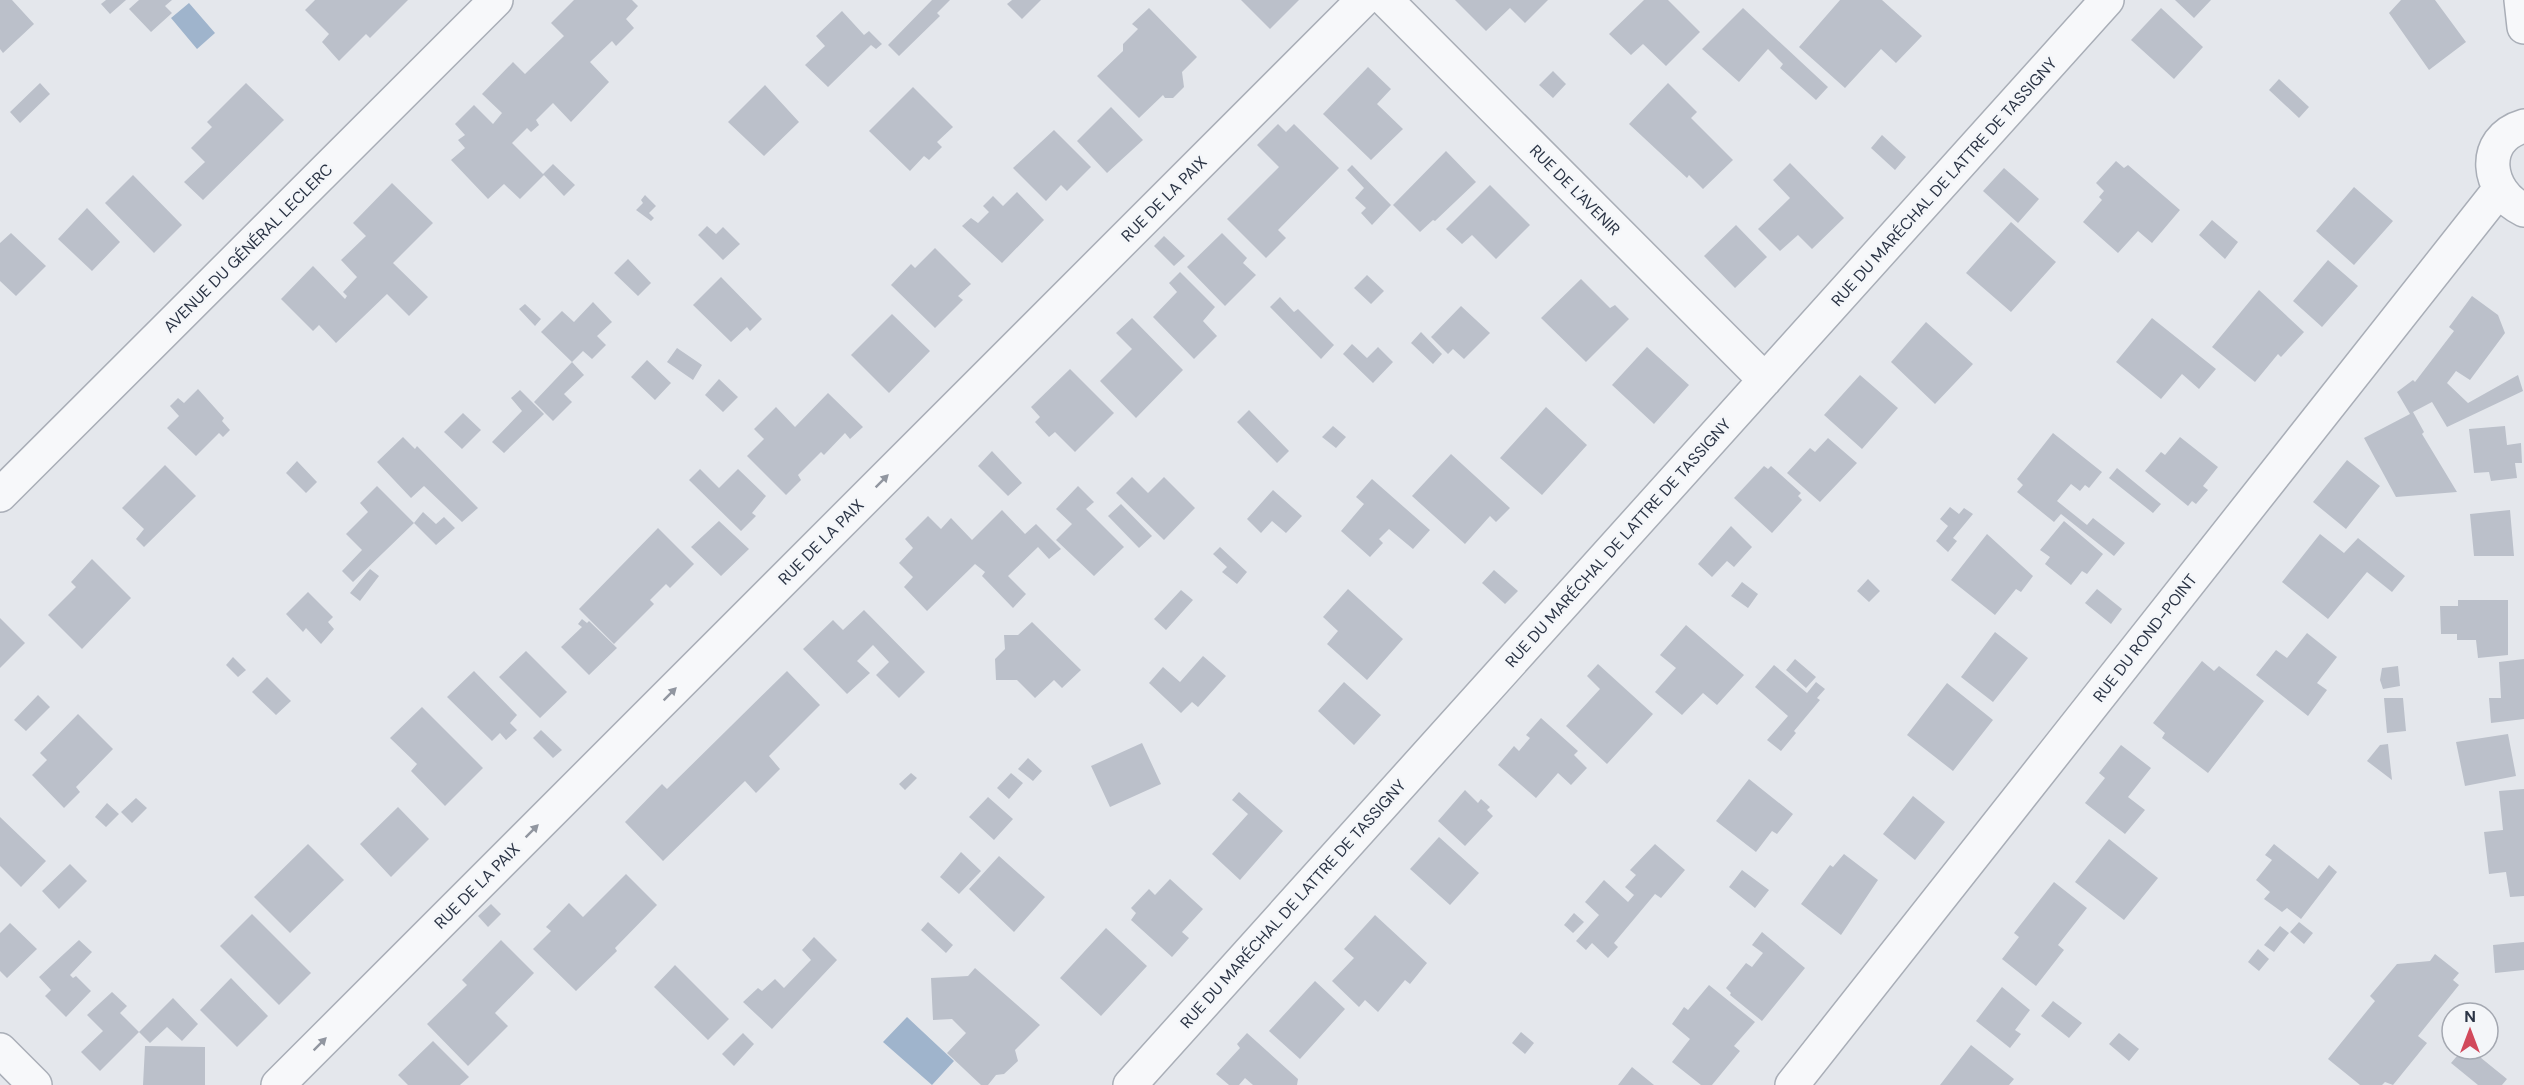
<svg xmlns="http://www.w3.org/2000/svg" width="2524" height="1085" font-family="'DM Sans',sans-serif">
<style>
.water{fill:#9fb4cc}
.building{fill:#bbc0ca}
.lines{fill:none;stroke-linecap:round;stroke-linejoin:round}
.street-casing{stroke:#a9aeb7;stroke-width:36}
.street{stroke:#f7f8fa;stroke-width:33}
.oneway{fill:#9196a0}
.labels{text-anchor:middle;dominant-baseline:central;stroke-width:5;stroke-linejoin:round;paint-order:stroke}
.street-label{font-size:16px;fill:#2b3445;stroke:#f4f6f9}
</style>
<rect width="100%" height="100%" fill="#e4e7ec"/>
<path class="water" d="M189,3l26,30 -18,16 -26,-31z
M907,1017l47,44 -22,24 -49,-43z"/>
<path class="building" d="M0,0h12l22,24 -31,29 -3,-4z
M106,0h20l-16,14 -9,-10z
M139,0h33l-7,6 7,7 -21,19 -22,-23z
M315,0h93l-38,38 -4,-4 -27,27 -17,-19 7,-8 -24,-24z
M574,0h58l6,6 -12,13 8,9 -18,18 -4,-5 -22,21 19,20 -38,40 -18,-19 -17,17 3,5 -8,7 -4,-4 -15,15 32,32 -24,24 -16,-15 -16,15 -37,-39 14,-12 -7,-8 7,-5 -10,-11 19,-19 19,19 9,-11 -20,-19 31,-32 12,12 39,-38 -13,-13z
M932,0h18l-13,13 3,3 -41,40 -11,-11z
M1012,0h29l-19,19 -15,-15z
M1241,0h58l-29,29z
M1455,0h93l-23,23 -15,-15 -24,23z
M1644,0h24l32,32 -34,34 -23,-22 -12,11 -22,-21z
M1840,0h42l40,36 -26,27 -15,-14 -36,39 -46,-41z
M2175,0h36l-17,18z
M2401,0h34l31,42 -37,28 -40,-57z
M1149,8l48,49 -15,15 2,15 -11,11h-8l-2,-3 -24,23 -42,-42 26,-25v-7l15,-15 -6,-5z
M1743,8l85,79 -12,13 -36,-32 3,-4 -15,-15 -29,33 -37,-33z
M2161,8l42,39 -29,32 -43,-39z
M842,11l22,24 5,-4 13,13 -6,5 -5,-4 -43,42 -23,-22 20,-19 -9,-10z
M1368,67l23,22 -14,15 26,25 -32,31 -48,-46z
M1553,71l13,13 -13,14 -14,-13z
M2279,79l30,28 -10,11 -30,-28z
M40,83l10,11 -30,29 -10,-11z
M246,83l38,37 -81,80 -19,-18 21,-20 -14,-14 21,-21 -5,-5z
M1668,83l29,29 -6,6 42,42 -30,29 -14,-14 -2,3 -58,-54z
M765,85l34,37 -35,34 -36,-34z
M913,87l40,40 -16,15 5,5 -13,13 -5,-4 -14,15 -41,-40z
M1111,107l32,33 -36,33 -30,-32z
M1278,124l8,8 8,-8 45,44 -61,62 8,8 -20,20 -39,-39 52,-52 -22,-22z
M1054,130l37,37 -24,24 -6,-6 -15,16 -33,-33z
M1882,135l24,22 -11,13 -24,-22z
M1446,151l30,31 -41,39 -2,-1 -13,12 -27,-27z
M2116,161l8,7 4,-3 52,45 -28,33 -14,-12 -20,22 -35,-31 19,-22 -3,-3 5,-6 -8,-8z
M1790,163l54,55 -32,31 -14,-14 -18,16 -22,-22 32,-31 -17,-18z
M553,164l22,21 -11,11 -21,-22z
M1352,165l39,40 -19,20 -11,-12 5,-5 -11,-10 9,-10 -17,-18z
M2004,168l35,31 -21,24 -35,-32z
M133,175l49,50 -28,28 -49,-50z
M392,183l41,40 -40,40 35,34 -19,19 -22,-22 -51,49 -17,-18 -6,6 -32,-32 32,-33 32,33 2,-3 -4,-4 14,-15 -16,-17 25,-24 -13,-13z
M1490,185l40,40 -34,34 -24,-24 -10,9 -16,-15z
M2354,187l39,34 -39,44 -38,-34z
M1017,192l27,28 -42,43 -40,-37 9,-8 7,5 11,-11 -6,-6 10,-10 10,10z
M645,195l11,11 -7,7 5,5 -3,3 -15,-11 7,-7 -2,-3z
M87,208l33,34 -28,29 -34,-32z
M2212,220l26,22 -13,17 -26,-24z
M2011,222l45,40 -45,50 -45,-39z
M1736,225l31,32 -32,31 -31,-32z
M707,226l9,8 7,-7 17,17 -17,16 -25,-25z
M11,233l35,33 -30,30 -16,-15v-38z
M1222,233l25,25 -4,5 13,12 -31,31 -38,-39z
M1164,236l21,20 -11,10 -20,-20z
M935,248l36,36 -13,12 5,4 -28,28 -44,-43 20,-21 4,4z
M628,259l23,24 -13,13 -24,-23z
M2328,260l30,26 -36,41 -29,-26z
M1180,272l35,35 -12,14 14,15 -23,23 -41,-42 24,-25 -8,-9z
M1367,275l17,16 -13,13 -17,-16z
M721,277l41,42 -12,12 -3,-4 -16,15 -38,-37z
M1581,279l29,29 5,-3 14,14 -43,43 -45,-44z
M2259,290l45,42 -23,25 -3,-3 -23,28 -43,-35z
M2472,296l26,19 7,18 -35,47 -14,-9 -9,12 21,20 50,-28 5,16 -76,36 -15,-25 -19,10 11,20 -2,2 35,58 -61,5 -32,-59 46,-24 -13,-22 16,-12 2,2 39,-51 -5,-4z
M1280,297l14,15 4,-3 36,36 -13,14 -51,-52z
M593,302l19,20 -15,14 9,9 -14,14 -9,-8 -11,11 -31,-30 21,-21 12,11z
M525,304l16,15 -6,7 -16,-17z
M1461,306l29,27 -26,26 -11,-10 -5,5 -17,-17z
M892,314l38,37 -41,42 -38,-38z
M1132,318l51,52 -47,48 -36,-37 32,-32 -16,-16z
M2152,318l64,51 -17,20 -17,-15 -21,25 -45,-37z
M1926,322l47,42 -38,40 -44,-42z
M1421,332l21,22 -9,10 -22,-21z
M1352,344l15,14 11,-11 15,15 -20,21 -30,-29z
M1647,347l42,38 -35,39 -42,-39z
M677,348l25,17 -9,15 -26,-18z
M647,360l24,23 -16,17 -24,-23z
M572,362l12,13 -20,19 8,8 -19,19 -19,-19z
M1070,369l44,44 -39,39 -20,-20 -6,5 -14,-15 5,-5 -9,-10z
M1860,375l38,33 -36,41 -38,-34z
M719,379l19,18 -15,15 -18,-17z
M198,389l26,29 -2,3 8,9 -7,7 -4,-4 -23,23 -29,-28 12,-12 -9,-10 8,-8 6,5z
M520,390l24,24 -40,39 -12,-11 30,-31 -11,-13z
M828,393l35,34 -13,12 -5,-6 -21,22 -3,-3 -23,23 3,5 -15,15 -39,-39 17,-17 -10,-10 22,-22 19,20z
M1546,407l41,38 -45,50 -42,-37z
M1249,410l40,41 -12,12 -40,-41z
M463,413l18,17 -19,19 -18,-17z
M1333,426l13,11 -10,11 -14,-11z
M2505,426l2,19 14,-2 1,20h-7l2,15 -26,3 -2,-9 -15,1 -5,-44z
M2053,433l49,39 -13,16 -4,-3 -5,6 -9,-7 -14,17 30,24 6,-7 32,25 -11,13 -53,-42 -7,8 -37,-30 6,-7 -6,-6z
M403,437l12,12 2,-3 61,62 -16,14 -38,-36 -13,12 -34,-36z
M2180,437l38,30 -15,19 5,4 -12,14 -4,-3 -4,5 -43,-35 16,-19 4,3z
M1828,438l29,25 -37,39 -33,-29 23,-25 5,4z
M992,451l30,32 -14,13 -30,-30z
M1451,454l59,54 -14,14 -6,-6 -25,28 -53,-48z
M2347,460l33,26 -34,43 -33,-27z
M297,461l20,21 -11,11 -20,-20z
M165,465l31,31 -52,51 -8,-8 8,-10 -22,-21z
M1764,466l4,3 3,-3 30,27 -3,3 4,4 -30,33 -38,-35z
M2117,468l44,36 -8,9 -44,-35z
M700,469l19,19 19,-19 28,27 -14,17 4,3 -15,15 -52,-51z
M1132,477l16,16 16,-16 31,31 -31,32 -48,-47z
M1372,479l58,51 -17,19 -24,-20 -10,10 4,4 -13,14 -29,-26 23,-27 -8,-7z
M377,486l37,37 -61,59 -11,-11 20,-21 -16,-16 22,-22 -8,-9z
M1078,486l16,16 -8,7 38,38 -30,29 -38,-36 16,-16 -16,-15z
M1273,490l29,26 -16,17 -14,-12 -11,12 -14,-14z
M1121,504l31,32 -13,12 -31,-32z
M1950,507l9,7 5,-6 9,6 -20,24 4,3 -9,11 -12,-11 12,-15 -8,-7z
M1002,510l23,24 11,-10 25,25 -12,10 -11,-12 -30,29 18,18 -13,14 -31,-32 3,-4 -10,-8 -48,47 -23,-24 9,-10 -14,-14 14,-15 -8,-9 23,-23 13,13 10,-11 21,22z
M2510,510l4,46h-40l-4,-42z
M423,512l13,12 8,-7 11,11 -19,17 -22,-22z
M719,521l30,28 -28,27 -30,-29z
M2064,521l39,33 -16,20 -5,-3 -11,14 -26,-21 5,-7 -10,-7z
M1731,526l21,21 -18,20 -7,-6 -15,16 -14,-13z
M658,528l36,36 -24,24 -4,-4 -16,16 4,4 -40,40 -35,-35z
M1987,534l46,42 -12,16 -5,-3 -21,26 -44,-35z
M2320,534l24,19 14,-15 47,38 -13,16 -25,-20 -39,47 -46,-37z
M1220,547l27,25 -10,12 -15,-12 5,-5 -14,-13z
M92,559l39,39 -49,51 -34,-34 28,-28 -5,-5z
M370,569l9,7 -19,25 -10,-8z
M1494,570l24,21 -13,13 -23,-21z
M1868,579l12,12 -11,11 -12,-11z
M1742,582l16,12 -10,14 -17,-12z
M1348,589l55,50 -36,41 -40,-36 11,-13 -15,-14z
M2097,589l25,20 -11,15 -26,-21z
M1181,590l12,10 -27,30 -12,-11z
M308,592l25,25 -5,5 6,7 -13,15 -15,-16 -3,4 -17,-18z
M2458,600h50v55l-30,3 -2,-18h-19v-6h-16l-1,-28h18z
M864,610l61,62 -26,26 -23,-23 13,-13 -16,-17 -16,16 13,12 -23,21 -44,-45 30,-29 10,10z
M0,618l25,25 -25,25z
M582,619l5,4 2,-2 28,27 -28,27 -28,-28 21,-20 -4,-3z
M1032,622l49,48 -19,18 -8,-8 -19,18 -18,-18h-21l-1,-21 10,-10 -1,-14h14z
M1686,625l58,50 -27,30 -14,-12 -21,22 -27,-23 21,-24 -16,-13z
M1995,632l33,26 -35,44 -32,-25z
M2307,633l30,24 -20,26 10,7 -19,26 -52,-41 20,-25 11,8z
M526,651l41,41 -27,26 -41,-41z
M1203,656l23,20 -28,31 -6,-5 -11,11 -32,-30 14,-16 17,15z
M233,657l13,13 -8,7 -12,-12z
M1795,659l21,18 -10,11 -20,-18z
M2524,659v60l-33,4 -2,-25h12l-2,-36z
M2202,661l12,10 5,-5 45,35 -56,72 -46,-35 3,-5 -12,-10z
M1598,664l55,50 -46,50 -41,-38 34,-37 -13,-13z
M1774,665l33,28 9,-11 9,7 -8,9 3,2 -26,31 2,2 -15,18 -14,-11 21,-24 -33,-29z
M2398,666l2,20 -17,3 -3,-9 2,-12z
M474,671l43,44 -7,8 7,7 -11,10 -6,-7 -8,8 -45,-44z
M787,671l33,34 -51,51 11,13 -24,24 -11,-12 -82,80 -38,-39 37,-38 5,5z
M267,677l24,24 -15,14 -24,-23z
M1344,682l37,33 -27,30 -36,-34z
M1947,683l46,37 -40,51 -46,-36z
M38,695l12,12 -24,24 -12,-11z
M2384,698h19l3,33 -19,2z
M422,707l61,61 -38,38 -34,-35 6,-7 -27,-26z
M78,714l35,35 -37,38 4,5 -16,16 -32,-33 15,-15 -7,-7z
M1541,718l37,33 -4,4 13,13 -16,17 -13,-12 -22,25 -38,-33 16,-19 5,5 11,-13 -4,-3z
M541,730l21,20 -9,8 -20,-20z
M2508,734l8,42 -51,10 -9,-44z
M1142,743l19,41 -51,23 -19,-41z
M2388,744l4,36 -25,-19 13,-16z
M2121,745l30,23 -23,29 17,13 -20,24 -40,-31 20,-25 -6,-5z
M1028,758l14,13 -9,10 -15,-12z
M911,773l6,5 -12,12 -6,-6z
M1011,773l12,10 -14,16 -12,-11z
M1749,779l44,35 -16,20 -5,-3 -16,21 -40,-31z
M2524,789v107l-14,1 -4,-25 -17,2 -5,-42 19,-2 -4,-39z
M1465,790l13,13 3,-4 9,8 -3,3 6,6 -28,30 -27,-25z
M1239,792l44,39 -43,49 -28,-26 36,-40 -16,-14z
M1913,796l32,26 -30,38 -32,-26z
M988,797l25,22 -19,21 -25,-23z
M136,798l11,10 -15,15 -11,-11z
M107,803l12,11 -13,13 -11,-10z
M398,807l31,32 -38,38 -31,-33z
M0,817l46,44 -25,26 -21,-21z
M1439,837l40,36 -29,32 -40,-36z
M2109,839l49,39 -34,42 -49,-38z
M308,844l36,36 -54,53 -36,-36z
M1655,844l30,26 -24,28 -6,-4 -41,49 4,4 -10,11 -16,-15 -6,7 -10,-9 23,-26 -14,-13 19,-22 24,22 6,-7 -9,-8 11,-12 -6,-5z
M2274,844l44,35 11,-14 8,7 -36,47 -14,-11 -5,4 -18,-13 6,-7 -14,-12 16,-20 -7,-5z
M961,852l20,19 -22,23 -19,-17z
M1844,854l34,26 -37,55 -40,-31 29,-39 3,2z
M999,856l46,41 -31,35 -45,-43z
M70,864l17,17 -28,28 -17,-18z
M1742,870l27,20 -14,18 -26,-21z
M626,874l31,31 -42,43 2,3 -41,40 -43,-42 18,-18 -5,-4 23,-24 14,14z
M1170,879l33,30 -21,23 7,6 -17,19 -41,-37 5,-7 -5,-5 18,-19 6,6z
M2054,882l33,26 -29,37 6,5 -28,36 -34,-27 17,-22 -5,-4z
M491,904l10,10 -13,13 -10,-11z
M1574,913l10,9 -11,11 -9,-8z
M252,914l59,59 -32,32 -59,-59z
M1375,915l52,48 -17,21 -5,-4 -27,32 -13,-12 -6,7 -27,-26 22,-23 -10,-9z
M928,922l25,23 -7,8 -25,-23z
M2299,922l14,11 -9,11 -14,-12z
M10,923l27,26 -30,29 -7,-7v-38z
M2280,926l9,7 -15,19 -10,-7z
M1106,928l41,38 -46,50 -41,-38z
M1762,932l43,36 -43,53 -32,-26 1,-2 -5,-5 20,-25 6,4 11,-14 -11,-8z
M814,937l23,23 -65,69 -29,-27 15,-14 4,3 13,-12 9,9 27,-28 -9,-10z
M79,940l13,12 -22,23 3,3 3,-2 15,15 -25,26 -21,-21 6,-6 -12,-13z
M501,940l33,33 -39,40 13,13 -40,40 -41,-42 40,-39 -5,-5z
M2524,942v28l-29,3 -2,-28z
M2258,949l11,10 -10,12 -11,-9z
M2435,954l24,19 -6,7 6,5 -41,51 9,7 -34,42 -8,-3 -3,3h-22l-32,-26 47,-58 -5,-5 27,-32 33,-3z
M675,965l54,54 -21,21 -54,-53z
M975,968l65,57 -25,25 3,11 -14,13 -8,1 -8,10h-7l-34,-32 19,-20 -14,-14 -19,1 -2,-42 37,-2z
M231,978l37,38 -31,31 -37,-37z
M1315,981l30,28 -45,50 -31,-28z
M1709,985l46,37 -21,24 6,5 -28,34h-11l-29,-23 18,-23 -18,-15 12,-17 4,3z
M2002,987l28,23 -15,20 6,4 -11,14 -34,-27z
M112,992l15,14 -7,7 19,19 -39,39 -19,-19 22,-21 -16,-16z
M173,998l25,26 -16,17 -15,-14 -17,16 -11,-11z
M2053,1001l29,22 -13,15 -28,-22z
M1521,1032l13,11 -9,11 -13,-11z
M743,1033l11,11 -20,22 -12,-12z
M1247,1033l51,46 -1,6h-44l-8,-7 -6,7h-10l-13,-11 24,-26 -3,-4z
M2119,1033l20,16 -10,12 -20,-17z
M433,1041l36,36 -9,8h-52l-10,-10z
M1971,1045l43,34 -5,6h-69z
M145,1046l60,1v38h-62z
M2463,1049h7l37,30 -5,6h-24l-27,-22z
M1632,1067l22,18h-36z"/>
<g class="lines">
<g class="street-casing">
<path id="street" d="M1386,0l379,380
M2521,0l3,27
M2524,126c-45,13 -38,66 0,84
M0,495l496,-495
M0,1050l35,35
M278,1085l1085,-1085
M1130,1085l977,-1085
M1792,1085l707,-895"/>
</g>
<use href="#street" class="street"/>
</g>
<defs><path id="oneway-solid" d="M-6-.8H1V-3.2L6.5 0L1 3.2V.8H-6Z" transform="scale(1.5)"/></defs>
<g class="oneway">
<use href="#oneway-solid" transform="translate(882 481) rotate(-45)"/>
<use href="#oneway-solid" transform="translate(670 694) rotate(-45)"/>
<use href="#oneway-solid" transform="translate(532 831) rotate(-45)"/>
<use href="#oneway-solid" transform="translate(320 1044) rotate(-45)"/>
</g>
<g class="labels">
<g class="street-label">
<text transform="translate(1944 182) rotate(-48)">RUE DU MARÉCHAL DE LATTRE DE TASSIGNY</text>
<text transform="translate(1575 190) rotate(45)">RUE DE L'AVENIR</text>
<text transform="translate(1164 199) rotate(-45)">RUE DE LA PAIX</text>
<text transform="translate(248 248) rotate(-45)">AVENUE DU GÉNÉRAL LECLERC</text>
<text transform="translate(821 542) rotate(-45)">RUE DE LA PAIX</text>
<text transform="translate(1618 543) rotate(-48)">RUE DU MARÉCHAL DE LATTRE DE TASSIGNY</text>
<text transform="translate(2145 638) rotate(-52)">RUE DU ROND-POINT</text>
<text transform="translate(477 886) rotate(-45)">RUE DE LA PAIX</text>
<text transform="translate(1293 904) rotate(-48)">RUE DU MARÉCHAL DE LATTRE DE TASSIGNY</text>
</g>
</g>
<g transform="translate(2470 1031)"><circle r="28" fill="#f4f6f9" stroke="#a4a8b1" stroke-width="1.5"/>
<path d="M0-4.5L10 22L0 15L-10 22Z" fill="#d1495b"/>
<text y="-9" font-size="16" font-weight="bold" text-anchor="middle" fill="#2b3445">N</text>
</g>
</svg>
